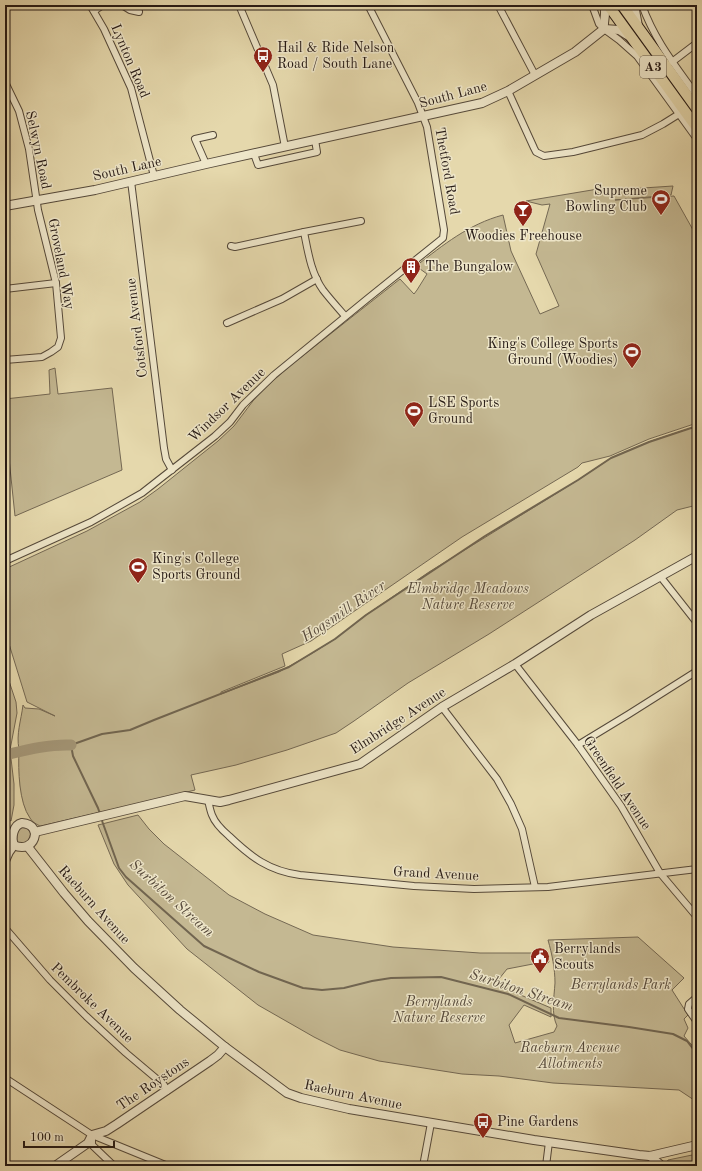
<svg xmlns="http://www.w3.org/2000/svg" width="702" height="1171" font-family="'Old Standard TT',serif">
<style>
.green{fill:#c4b892;stroke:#746853}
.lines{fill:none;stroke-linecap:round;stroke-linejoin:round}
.stream{stroke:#716550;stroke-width:2}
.river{stroke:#a49778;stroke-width:11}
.minor-casing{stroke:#55493a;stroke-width:8}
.tertiary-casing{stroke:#55493a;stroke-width:10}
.trunk-casing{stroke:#251914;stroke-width:12}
.minor{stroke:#eee6c9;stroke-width:6}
.tertiary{stroke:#eee6c9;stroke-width:8}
.trunk{stroke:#e5d8ac;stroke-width:10}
.labels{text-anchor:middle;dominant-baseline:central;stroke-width:3;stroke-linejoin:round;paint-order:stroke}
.shield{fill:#eee6c9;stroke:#61564a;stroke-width:1}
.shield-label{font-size:13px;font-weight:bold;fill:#251914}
.poi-label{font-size:14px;fill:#251914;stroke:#eee6c9;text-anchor:start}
.street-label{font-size:14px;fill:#251914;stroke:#eee6c9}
.park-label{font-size:14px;font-style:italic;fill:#55493a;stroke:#eee6c9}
.water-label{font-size:15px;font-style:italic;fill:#584b3c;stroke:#eee6c9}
</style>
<rect width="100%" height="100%" fill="#e5d8ac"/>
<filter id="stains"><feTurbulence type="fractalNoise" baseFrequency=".005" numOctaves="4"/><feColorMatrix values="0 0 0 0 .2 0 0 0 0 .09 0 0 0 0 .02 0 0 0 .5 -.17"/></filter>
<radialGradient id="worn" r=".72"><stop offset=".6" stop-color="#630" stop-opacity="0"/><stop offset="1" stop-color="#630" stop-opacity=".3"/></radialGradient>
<g class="green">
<path d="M673,186L671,195L615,200L674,196L697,237V423L649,439L610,456L582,463L578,467L462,537L311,641L282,654L285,666L221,692V694L279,672L311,654L335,639L366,615L429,572L578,480L611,458L651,441L697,426V505L677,510L635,540L489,634L408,683L354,721L336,733L287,750L236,765L191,775L195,790C145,803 95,813 45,825L40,826C36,824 32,822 30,818C19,803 18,770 19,751L43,747L41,745V747L19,749C16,734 21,721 23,705L25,708L39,709L55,716L27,702L5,631V569L87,531L140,502L158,489L218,441L234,426L259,393L291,365L400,279L414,294L417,290L427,274L416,266C443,245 469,224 503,215L511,251L540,314L559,306L536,254L550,204L542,205L526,201L598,189H628Z"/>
<polygon points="55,368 58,394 112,388 122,470 15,516 5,420 5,399 50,394 49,370"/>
<polygon points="5,669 16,702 17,713 10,750 14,784 14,805 11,821 5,818"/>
<path d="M138,815L149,829L164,844L229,895L265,914L313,935L393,947L480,953H546L549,962L548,963H538L507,969L495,984L551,1008V1017L524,1005L509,1025L515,1043L554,1032L557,1026C551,1013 554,998 555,983C555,969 552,954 548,940L638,937L684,978L672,990L688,1015L684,1019L688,1028L684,1036L697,1051V1102L679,1090L553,1083L499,1076L462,1074L379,1061L340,1050L314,1037L258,1005L187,949L128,885L114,864L98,825Z"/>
<path d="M25,825L31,833L29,840L23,845L17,842C16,833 18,828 25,825Z"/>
<polygon points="697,1154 696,1166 671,1166 667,1162 668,1160"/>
</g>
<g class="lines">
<g class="stream">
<polyline points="100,814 98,808 73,756 71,745 102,734 130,730 154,720 289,667 335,639 366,615 485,536 578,480 611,458 649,442 697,426"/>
<polyline points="101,818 119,868 126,877 204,946 259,972 303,988 322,990 344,988 372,981 391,978 441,977 508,994 559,1018 629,1027 673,1034 687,1041 697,1054"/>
</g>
<path class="river" d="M5,755C26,750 49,744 71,745"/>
<defs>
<g id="minor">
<polyline points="90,5 104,29 131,88 154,176"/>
<polyline points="122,5 130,10 139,12"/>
<polyline points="239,5 273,85 285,147"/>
<polyline points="498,5 535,75"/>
<polyline points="592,5 599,24 604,29 619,40 637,56 697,139"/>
<path d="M642,5C655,41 675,65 697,96"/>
<polyline points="94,11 103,5"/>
<polyline points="672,62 697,43"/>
<polyline points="5,82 19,111 29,149 38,210 56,283 61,338 58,347 51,352 42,357 5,360"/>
<polyline points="508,91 534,148 536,152 544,156 573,152 642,135 663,124 679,114"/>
<polyline points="254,154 258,165 317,152 315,140"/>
<polyline points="206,164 195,139 213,135"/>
<polyline points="131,181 164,448 166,459 172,470"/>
<path d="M304,232C308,252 311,273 323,290C330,299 338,308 345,316"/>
<polyline points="231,246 235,247 304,232 361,221"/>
<polyline points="5,289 56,283"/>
<polyline points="227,323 282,299 317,279"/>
<polyline points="5,561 91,522 142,493 215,436 230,422 243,405 274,375 367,299 443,238 444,230 427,127 418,103 368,5"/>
<polyline points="660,576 697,623"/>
<polyline points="515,664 578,745 621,806 660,873 697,917"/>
<polyline points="442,707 497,779 511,804 522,829 535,887"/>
<polyline points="578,745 629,714 697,671"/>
<path d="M208,800C209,804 210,810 212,815C215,823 222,830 229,836C251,857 269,871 300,875L414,886L474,889L548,887L697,869"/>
<polyline points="5,928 50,980 86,1016 126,1053 164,1085 167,1091"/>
<polyline points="697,997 689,1004 688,1009 697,1022"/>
<polyline points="5,1078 92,1135 168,1166"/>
<polyline points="92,1137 92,1145 114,1166"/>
<polyline points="423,1166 431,1123"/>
<polyline points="546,1166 549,1142"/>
</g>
<g id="tertiary">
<polyline points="634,5 638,26"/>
<polyline points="604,29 619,30 630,37"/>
<path d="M604,29C603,20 607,14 604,5"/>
<polyline points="5,206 95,190 206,164 482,103 508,91 575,52 604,29"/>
<path d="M22,823C45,825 34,855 14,845C11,838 13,825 22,823Z"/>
<polyline points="35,832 185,796 220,802 229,800 360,764 442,707 515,664 591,615 697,556"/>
<polyline points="28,847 64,893 88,921 134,968 180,1010 225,1047 287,1093 301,1098 349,1109 534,1140 639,1155 650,1156 697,1145"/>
<polyline points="5,861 9,852 14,845"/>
<polyline points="650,1156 662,1166"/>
<polyline points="55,1166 88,1143 92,1135 106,1131 117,1124 210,1061 218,1055 225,1047"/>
</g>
<g id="trunk">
<polyline points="608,5 697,128"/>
<polyline points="622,5 697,109"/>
</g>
</defs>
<use href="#minor" class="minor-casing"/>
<use href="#tertiary" class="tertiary-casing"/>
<use href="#trunk" class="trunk-casing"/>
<use href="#minor" class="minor"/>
<use href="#tertiary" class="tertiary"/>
<use href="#trunk" class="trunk"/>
</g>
<defs>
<symbol id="bus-pin" viewBox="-11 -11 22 30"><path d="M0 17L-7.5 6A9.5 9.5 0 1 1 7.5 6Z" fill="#8f2418" stroke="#eee6c9"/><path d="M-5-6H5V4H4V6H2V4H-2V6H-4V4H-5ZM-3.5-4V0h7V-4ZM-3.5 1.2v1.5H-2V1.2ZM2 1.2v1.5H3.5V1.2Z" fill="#fff"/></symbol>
<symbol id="stadium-pin" viewBox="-11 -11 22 30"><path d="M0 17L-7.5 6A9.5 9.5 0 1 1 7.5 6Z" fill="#8f2418" stroke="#eee6c9"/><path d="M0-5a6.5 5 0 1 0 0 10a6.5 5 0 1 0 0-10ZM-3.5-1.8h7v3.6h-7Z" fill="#fff"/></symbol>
<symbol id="bar-pin" viewBox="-11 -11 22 30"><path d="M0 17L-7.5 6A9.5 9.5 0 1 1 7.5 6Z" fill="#8f2418" stroke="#eee6c9"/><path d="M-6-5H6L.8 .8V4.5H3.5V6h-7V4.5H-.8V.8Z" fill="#fff"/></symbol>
<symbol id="building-pin" viewBox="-11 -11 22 30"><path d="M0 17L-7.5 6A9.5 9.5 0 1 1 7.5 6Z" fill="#8f2418" stroke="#eee6c9"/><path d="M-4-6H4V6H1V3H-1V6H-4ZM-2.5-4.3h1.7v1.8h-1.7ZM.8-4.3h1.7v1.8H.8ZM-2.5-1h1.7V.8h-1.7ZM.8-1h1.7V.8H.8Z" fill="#fff"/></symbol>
<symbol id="civic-pin" viewBox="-11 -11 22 30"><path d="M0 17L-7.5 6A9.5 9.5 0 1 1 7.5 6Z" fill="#8f2418" stroke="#eee6c9"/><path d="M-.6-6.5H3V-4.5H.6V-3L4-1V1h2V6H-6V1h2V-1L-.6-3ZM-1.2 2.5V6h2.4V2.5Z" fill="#fff"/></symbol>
</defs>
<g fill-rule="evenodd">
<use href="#bus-pin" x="252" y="45" width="22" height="30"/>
<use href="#stadium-pin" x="650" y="188" width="22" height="30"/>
<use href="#bar-pin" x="512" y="199" width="22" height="30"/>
<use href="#building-pin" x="400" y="256" width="22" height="30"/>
<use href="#stadium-pin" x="621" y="341" width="22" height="30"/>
<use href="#stadium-pin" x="403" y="400" width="22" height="30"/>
<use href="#stadium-pin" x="127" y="556" width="22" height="30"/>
<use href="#civic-pin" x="529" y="946" width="22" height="30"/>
<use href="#bus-pin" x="472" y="1111" width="22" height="30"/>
</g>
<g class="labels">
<rect class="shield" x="640" y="56" width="26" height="22" rx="3"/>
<g class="shield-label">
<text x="653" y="67">A3</text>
</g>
<g class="poi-label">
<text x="277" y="48">Hail &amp; Ride Nelson<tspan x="277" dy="16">Road / South Lane</tspan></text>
<text x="647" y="191" text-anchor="end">Supreme<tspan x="647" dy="16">Bowling Club</tspan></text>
<text x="523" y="236" text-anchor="middle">Woodies Freehouse</text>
<text x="425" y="267">The Bungalow</text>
<text x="618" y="344" text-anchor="end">King's College Sports<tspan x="618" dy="16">Ground (Woodies)</tspan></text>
<text x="428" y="403">LSE Sports<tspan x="428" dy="16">Ground</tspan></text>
<text x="152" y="559">King's College<tspan x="152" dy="16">Sports Ground</tspan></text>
<text x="554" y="949">Berrylands<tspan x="554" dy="16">Scouts</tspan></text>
<text x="497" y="1122">Pine Gardens</text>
</g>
<g class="street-label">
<text transform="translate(130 61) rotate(67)">Lynton Road</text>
<text transform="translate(453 95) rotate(-15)">South Lane</text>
<text transform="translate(38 150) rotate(78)">Selwyn Road</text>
<text transform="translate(127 169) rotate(-13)">South Lane</text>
<text transform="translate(447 171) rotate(80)">Thetford Road</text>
<text transform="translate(61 264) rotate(79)">Groveland Way</text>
<text transform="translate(137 328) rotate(-97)">Cotsford Avenue</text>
<text transform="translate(227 405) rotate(-44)">Windsor Avenue</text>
<text transform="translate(398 721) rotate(-33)">Elmbridge Avenue</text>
<text transform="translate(617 783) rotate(56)">Greenfield Avenue</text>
<text transform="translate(436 874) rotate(3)">Grand Avenue</text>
<text transform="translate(94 905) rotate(48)">Raeburn Avenue</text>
<text transform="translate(92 1003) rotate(44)">Pembroke Avenue</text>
<text transform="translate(153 1084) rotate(-34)">The Roystons</text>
<text transform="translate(353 1095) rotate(12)">Raeburn Avenue</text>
</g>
<g class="park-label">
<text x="468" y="589">Elmbridge Meadows<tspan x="468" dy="16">Nature Reserve</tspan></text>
<text x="621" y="985">Berrylands Park</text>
<text x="439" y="1002">Berrylands<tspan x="439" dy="16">Nature Reserve</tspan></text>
<text x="570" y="1048">Raeburn Avenue<tspan x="570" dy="16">Allotments</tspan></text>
</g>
<g class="water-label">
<text transform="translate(344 612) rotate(-34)">Hogsmill River</text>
<text transform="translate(171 899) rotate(42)">Surbiton Stream</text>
<text transform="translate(521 991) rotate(18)">Surbiton Stream</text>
</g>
</g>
<rect width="702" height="1171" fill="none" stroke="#e5d8ac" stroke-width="20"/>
<rect x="6" y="6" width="690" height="1159" fill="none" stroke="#251914" stroke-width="2"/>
<rect x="10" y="10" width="682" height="1151" fill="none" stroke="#251914"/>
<path d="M24 1141v6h90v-6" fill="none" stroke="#251914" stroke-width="2"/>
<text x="30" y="1141" font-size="12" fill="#251914" stroke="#eee6c9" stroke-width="3" paint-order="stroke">100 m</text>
<rect width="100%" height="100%" filter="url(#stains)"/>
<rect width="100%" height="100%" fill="url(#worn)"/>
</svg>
